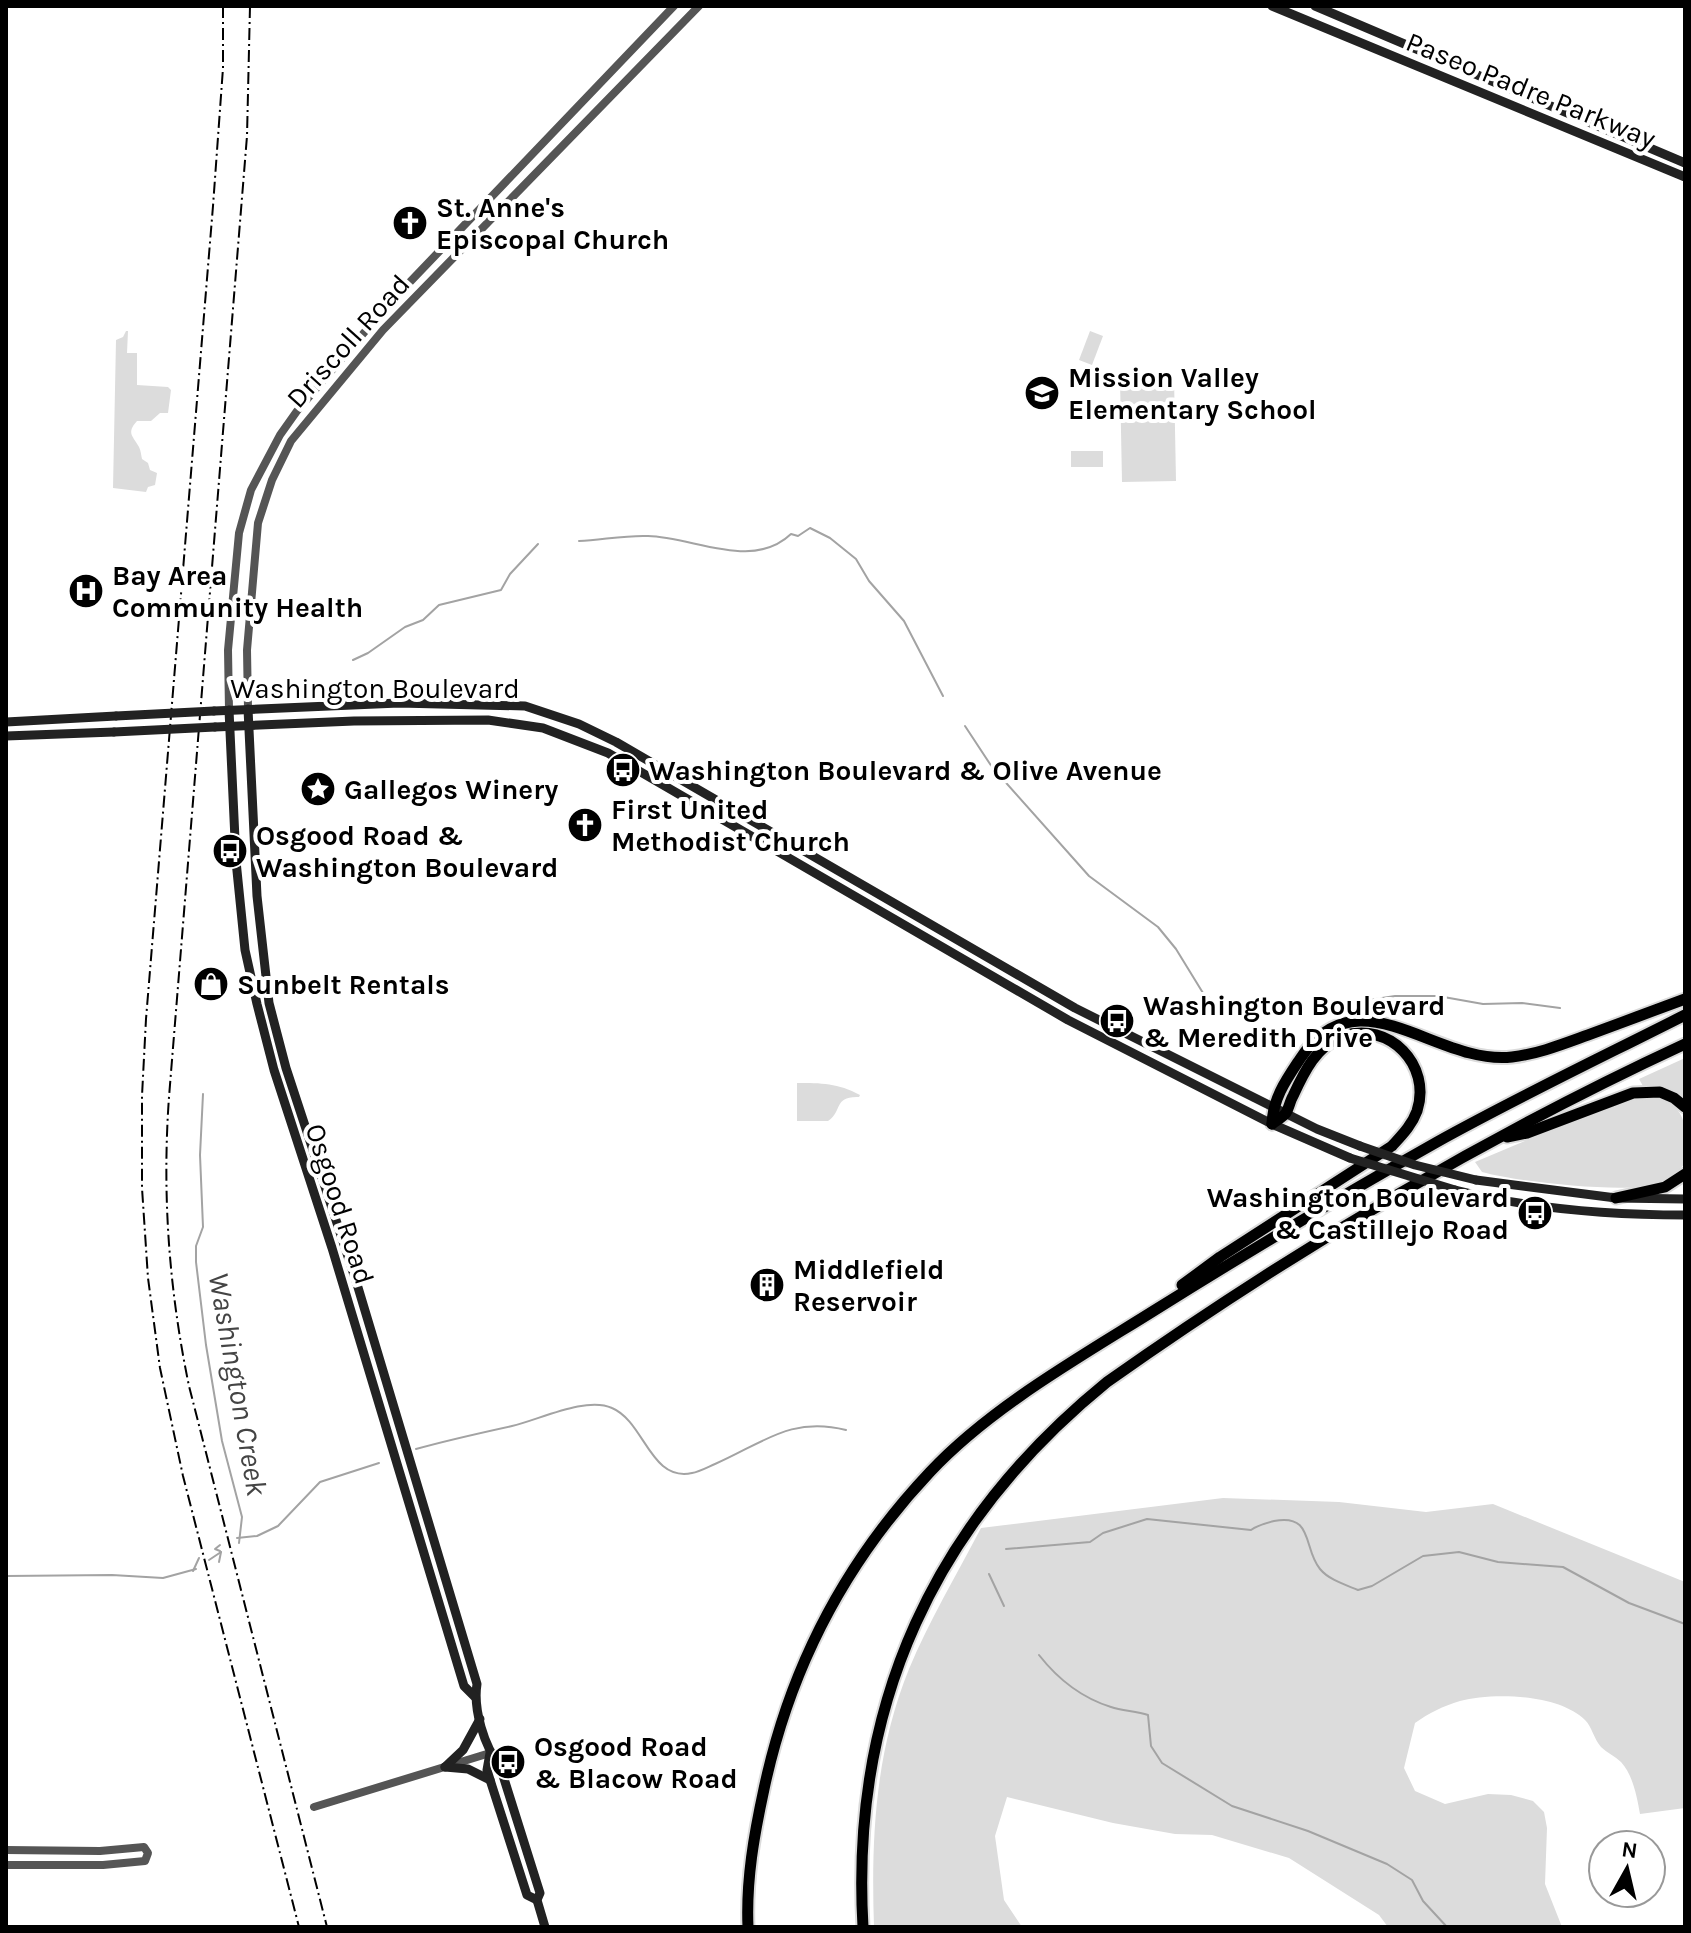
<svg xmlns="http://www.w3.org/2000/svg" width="1691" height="1933" font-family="Karla,sans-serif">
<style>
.green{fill:#dcdcdc}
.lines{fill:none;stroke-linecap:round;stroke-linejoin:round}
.stream{stroke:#a3a3a3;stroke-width:2}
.motorway-casing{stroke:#dbdbdb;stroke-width:15}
.tertiary{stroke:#555;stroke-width:8}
.secondary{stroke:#222;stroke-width:9}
.motorway{stroke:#000;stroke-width:11}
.rail{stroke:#000;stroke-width:2;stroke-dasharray:12 4 2 4;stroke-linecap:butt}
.secondary-bridge{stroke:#222;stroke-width:9}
.labels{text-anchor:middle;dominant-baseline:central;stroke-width:8;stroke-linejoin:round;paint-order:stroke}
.street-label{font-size:28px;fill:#000;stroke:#fff}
.poi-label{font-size:28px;font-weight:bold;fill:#000;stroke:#fff;text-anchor:start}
.water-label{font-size:30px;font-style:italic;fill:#444;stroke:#fff}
</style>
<rect width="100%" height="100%" fill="#fff"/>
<g class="green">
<path d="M126,331H128L127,353H137V385L168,387L171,390L168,413H160L151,421H137C126,433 133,436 139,447C141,451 141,455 142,459L148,463L150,470L157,473L155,485L148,487L146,492L113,488L116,340L123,337Z"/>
<polygon points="1090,331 1103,336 1092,365 1079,360"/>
<polygon points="1174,378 1176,481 1122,482 1120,379"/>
<rect x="1071" y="451" width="32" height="16"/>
<polygon points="1685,1058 1685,1100 1666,1089 1643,1086 1639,1079"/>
<path d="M797,1083C821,1083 838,1083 860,1095L859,1097C833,1096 843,1111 828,1121H797Z"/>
<path d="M1661,1097C1691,1113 1685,1133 1685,1163C1677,1173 1668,1182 1655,1185C1620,1193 1518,1182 1482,1172L1475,1162L1626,1098Z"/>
<path d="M1223,1498L1339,1502L1426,1512L1493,1504L1685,1582V1808L1640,1814C1637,1797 1633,1775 1621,1762C1615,1756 1607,1753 1601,1747C1594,1739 1592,1727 1585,1720C1559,1694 1493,1692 1460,1701C1443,1706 1429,1713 1415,1723L1404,1768L1415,1791L1445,1804L1488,1794L1511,1795L1533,1801L1544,1812L1547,1828L1545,1884L1562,1927H1388L1379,1915L1289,1858L1212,1835L1175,1834L1113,1823L1007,1797L995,1836L1004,1900L1022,1927H874C871,1838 875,1753 909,1669C929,1621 957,1574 981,1528Z"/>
</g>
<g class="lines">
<g class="stream">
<path d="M579,541C602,540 625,535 648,536C694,537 752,571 791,534L798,536L810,528L830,538L856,559L869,581L904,621L943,696"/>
<polyline points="353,660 368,653 405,627 423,620 439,605 501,590 510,574 538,544"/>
<polyline points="965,726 992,767 1089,876 1158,927 1176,949 1203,993 1225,1010 1263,1029"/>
<polyline points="1316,1015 1343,1004 1395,996 1438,996 1483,1004 1522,1003 1560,1008"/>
<polyline points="203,1094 200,1155 203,1227 196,1246 196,1262 206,1345 222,1441 242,1517 239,1543"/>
<path d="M416,1449C448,1440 480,1433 512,1426C539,1420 586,1396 612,1408C645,1422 650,1482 692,1473C699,1472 708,1467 715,1464C763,1443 791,1416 846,1430"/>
<polyline points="237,1538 257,1536 278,1526 320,1482 379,1463"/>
<polyline points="220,1545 215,1549 220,1551"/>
<path d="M1006,1549L1090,1542L1103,1533L1147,1519L1251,1530C1258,1525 1266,1523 1274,1521C1314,1513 1303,1549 1320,1569C1329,1580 1346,1585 1358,1590L1372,1586L1423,1556L1459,1552L1498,1562L1563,1567L1629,1603L1685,1624"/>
<polyline points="209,1560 221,1552"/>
<polyline points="219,1562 221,1552"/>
<polyline points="193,1571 199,1558"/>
<polyline points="989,1574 1004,1606"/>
<polyline points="6,1576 112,1575 163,1578 196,1569"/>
<path d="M1039,1655C1057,1678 1082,1698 1111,1707C1122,1711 1136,1711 1148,1715L1151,1746L1162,1763L1232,1806L1308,1831L1387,1864L1412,1880L1423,1901L1447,1927"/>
</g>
<defs>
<g id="motorway">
<path d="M1272,1124C1273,1098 1286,1080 1300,1059C1358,970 1436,1066 1512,1057C1538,1054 1563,1044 1588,1035C1620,1023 1653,1011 1685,999"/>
<polyline points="1507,1137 1527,1133 1633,1093 1660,1092 1674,1098 1685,1107"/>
<polyline points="1616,1198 1665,1187 1685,1174"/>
<path d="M1182,1285L1220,1257L1392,1146C1402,1135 1412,1125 1417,1111C1432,1065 1389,1021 1343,1036C1317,1045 1304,1072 1293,1096C1290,1101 1289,1108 1286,1113C1283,1117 1276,1121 1272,1124"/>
<path d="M748,1927C746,1880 754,1835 764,1789C790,1667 844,1563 930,1472C991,1407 1080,1357 1155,1310C1248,1252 1341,1196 1437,1142C1518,1097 1602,1057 1685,1015"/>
<path d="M863,1927C850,1704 935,1522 1107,1382C1290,1253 1482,1138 1685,1044"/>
</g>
</defs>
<use href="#motorway" class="motorway-casing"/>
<g class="tertiary">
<polyline points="248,709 247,650 258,523 272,480 291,441 383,330 699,6"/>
<polyline points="229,710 228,650 239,533 251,490 280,435 297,411 386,307 674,6"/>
<polyline points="314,1807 490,1753"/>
<polyline points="6,1850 100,1851 144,1847 148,1853 145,1861 103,1865 6,1865"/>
</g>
<g class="secondary">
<polyline points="1272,6 1685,177"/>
<polyline points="1315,6 1685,163"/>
<path d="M248,709L257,896L269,1003L286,1068L357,1284L477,1684C473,1709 484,1746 500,1766L540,1893L537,1900L545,1927"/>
<polyline points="229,710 236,861 245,950 257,1004 274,1070 332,1248 464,1686 475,1697"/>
<polyline points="214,711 399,703 525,706 579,724 616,742 1075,1008 1317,1129 1360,1146"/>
<polyline points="6,722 116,716"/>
<polyline points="215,727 354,721 488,720 543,728 608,753 1068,1020 1272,1124 1350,1158"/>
<polyline points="6,736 114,732"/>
<polyline points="1476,1180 1616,1198 1685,1199"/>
<path d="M1455,1190C1531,1209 1607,1215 1685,1215"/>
<polyline points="490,1753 487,1770 492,1786 527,1895 537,1900"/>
<polyline points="445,1767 463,1750 480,1719"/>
<polyline points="445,1767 468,1769 490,1780"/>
</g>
<use href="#motorway" class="motorway"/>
<g class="rail">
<polyline points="223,6 223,68 213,206 146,1019 142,1096 142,1188 148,1278 160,1368 183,1476 299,1927"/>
<path d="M250,6L247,136L169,1097C162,1195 169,1290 189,1386L327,1927"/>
</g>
<g class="secondary-bridge">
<polyline points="116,716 214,711"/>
<polyline points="114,732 215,727"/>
<polyline points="1360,1146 1415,1165 1476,1180"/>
<polyline points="1350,1158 1455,1190"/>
</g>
</g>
<defs>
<symbol id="church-disc" viewBox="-11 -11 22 22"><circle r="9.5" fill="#000" stroke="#fff"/><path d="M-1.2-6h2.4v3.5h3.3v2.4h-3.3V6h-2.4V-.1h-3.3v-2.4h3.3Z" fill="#fff"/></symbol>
<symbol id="school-disc" viewBox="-11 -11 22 22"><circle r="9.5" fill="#000" stroke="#fff"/><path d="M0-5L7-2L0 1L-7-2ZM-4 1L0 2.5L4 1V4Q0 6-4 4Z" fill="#fff"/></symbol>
<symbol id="hospital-disc" viewBox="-11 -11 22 22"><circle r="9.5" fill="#000" stroke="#fff"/><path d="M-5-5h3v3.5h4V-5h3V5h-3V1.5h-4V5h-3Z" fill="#fff"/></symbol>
<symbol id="bus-disc" viewBox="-11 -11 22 22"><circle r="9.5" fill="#000" stroke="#fff"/><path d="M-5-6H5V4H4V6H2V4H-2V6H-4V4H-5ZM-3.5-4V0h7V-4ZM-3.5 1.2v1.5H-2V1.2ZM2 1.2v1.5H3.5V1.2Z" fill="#fff"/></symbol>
<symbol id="sight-disc" viewBox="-11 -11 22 22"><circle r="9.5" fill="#000" stroke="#fff"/><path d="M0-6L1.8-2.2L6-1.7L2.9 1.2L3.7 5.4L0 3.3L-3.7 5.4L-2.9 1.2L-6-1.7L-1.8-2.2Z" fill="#fff"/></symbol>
<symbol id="shop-disc" viewBox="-11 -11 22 22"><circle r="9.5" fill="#000" stroke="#fff"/><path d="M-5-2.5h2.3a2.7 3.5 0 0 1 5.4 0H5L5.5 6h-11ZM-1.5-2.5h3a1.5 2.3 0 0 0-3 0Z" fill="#fff"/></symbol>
<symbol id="building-disc" viewBox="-11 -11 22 22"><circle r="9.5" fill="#000" stroke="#fff"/><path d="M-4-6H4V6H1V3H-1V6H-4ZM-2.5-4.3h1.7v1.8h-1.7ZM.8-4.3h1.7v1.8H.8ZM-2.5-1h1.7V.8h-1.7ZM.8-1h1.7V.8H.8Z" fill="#fff"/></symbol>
</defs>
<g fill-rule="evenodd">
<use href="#church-disc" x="390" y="203" width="40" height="40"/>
<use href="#school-disc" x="1022" y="373" width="40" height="40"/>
<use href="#hospital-disc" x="66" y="571" width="40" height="40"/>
<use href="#bus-disc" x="603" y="750" width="40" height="40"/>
<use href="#sight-disc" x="298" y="769" width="40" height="40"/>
<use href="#church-disc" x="565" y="805" width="40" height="40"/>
<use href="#bus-disc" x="210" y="831" width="40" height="40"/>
<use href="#shop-disc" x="191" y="964" width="40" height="40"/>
<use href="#bus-disc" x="1097" y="1001" width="40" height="40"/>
<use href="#bus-disc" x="1515" y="1193" width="40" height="40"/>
<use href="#building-disc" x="747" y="1265" width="40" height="40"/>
<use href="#bus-disc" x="488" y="1742" width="40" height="40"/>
</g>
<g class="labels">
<g class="street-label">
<text transform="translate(1531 90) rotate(22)">Paseo Padre Parkway</text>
<text transform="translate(348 341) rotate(-48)">Driscoll Road</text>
<text x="375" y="688">Washington Boulevard</text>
<text transform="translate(340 1204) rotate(72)">Osgood Road</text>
</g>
<g class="poi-label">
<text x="436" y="207">St. Anne's<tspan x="436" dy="32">Episcopal Church</tspan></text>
<text x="1068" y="377">Mission Valley<tspan x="1068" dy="32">Elementary School</tspan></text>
<text x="112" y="575">Bay Area<tspan x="112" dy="32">Community Health</tspan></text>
<text x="649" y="770">Washington Boulevard &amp; Olive Avenue</text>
<text x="344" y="789">Gallegos Winery</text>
<text x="611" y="809">First United<tspan x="611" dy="32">Methodist Church</tspan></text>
<text x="256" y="835">Osgood Road &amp;<tspan x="256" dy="32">Washington Boulevard</tspan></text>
<text x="237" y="984">Sunbelt Rentals</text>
<text x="1143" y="1005">Washington Boulevard<tspan x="1143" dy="32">&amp; Meredith Drive</tspan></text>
<text x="1509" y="1197" text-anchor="end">Washington Boulevard<tspan x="1509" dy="32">&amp; Castillejo Road</tspan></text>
<text x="793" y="1269">Middlefield<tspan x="793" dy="32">Reservoir</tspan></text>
<text x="534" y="1746">Osgood Road<tspan x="534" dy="32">&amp; Blacow Road</tspan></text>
</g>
<g class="water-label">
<text transform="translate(238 1384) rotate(80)">Washington Creek</text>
</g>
</g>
<rect width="1691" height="1933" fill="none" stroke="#000000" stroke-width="16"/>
<g transform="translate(1627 1869) rotate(8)"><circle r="38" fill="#ffffff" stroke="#999999" stroke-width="2"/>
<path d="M0-6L14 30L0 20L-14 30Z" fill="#000000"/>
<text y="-12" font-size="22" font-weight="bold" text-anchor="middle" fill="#000000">N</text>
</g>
</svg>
